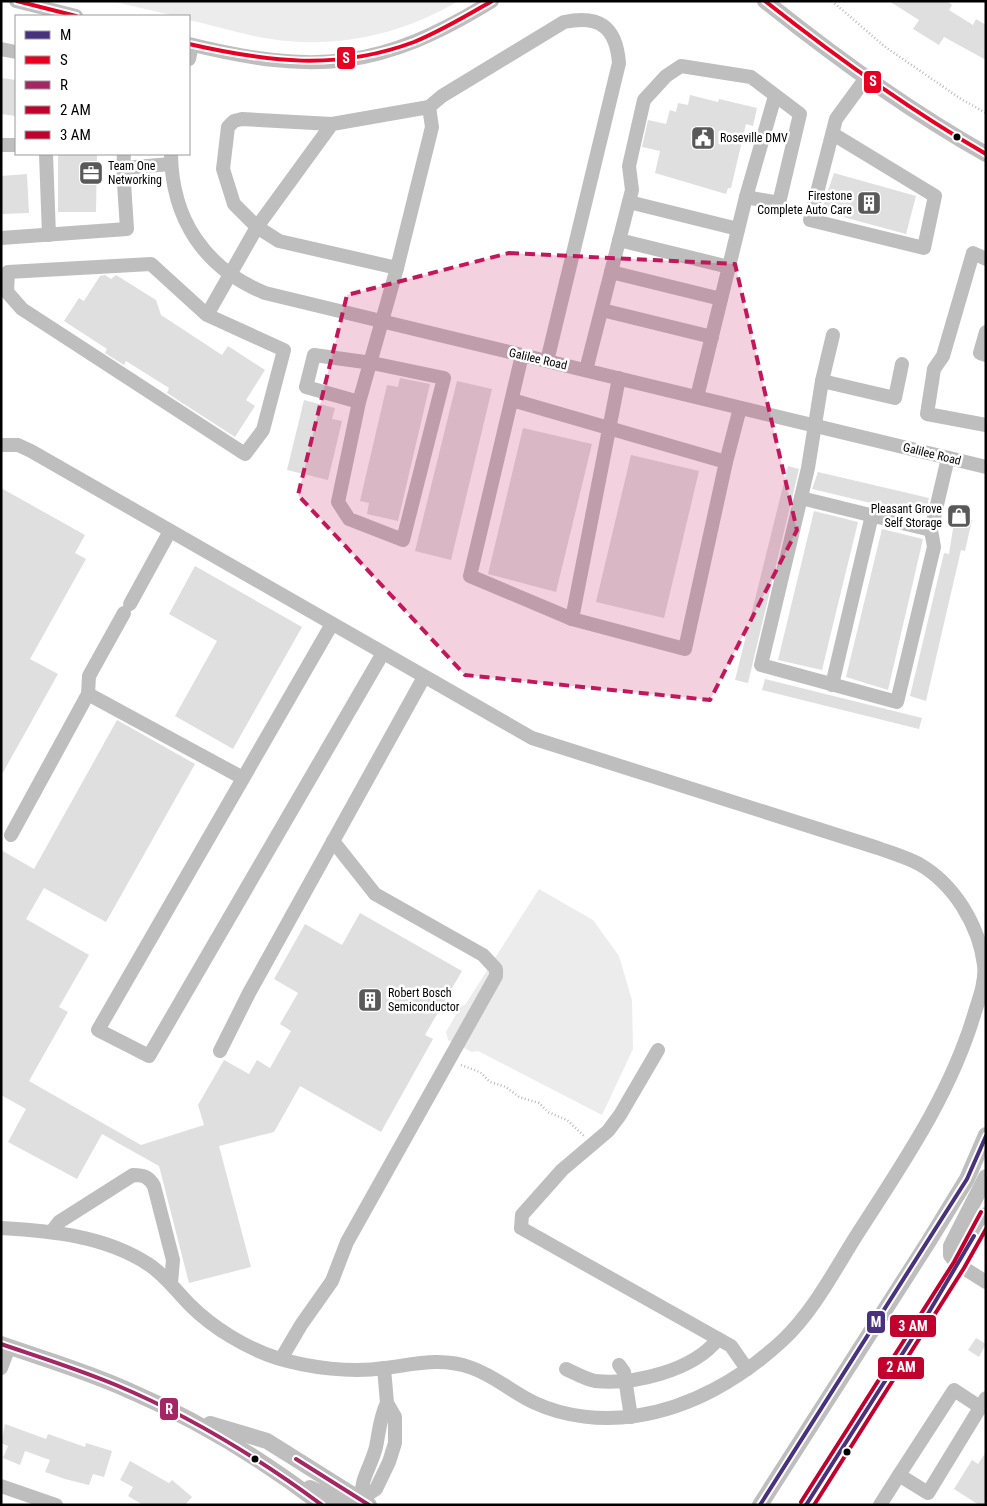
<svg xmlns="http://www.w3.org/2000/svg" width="987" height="1506" font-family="'Roboto Condensed',sans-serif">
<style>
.green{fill:#ececec}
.building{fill:#dfdfdf}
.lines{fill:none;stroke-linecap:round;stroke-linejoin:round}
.path{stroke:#b9b9b9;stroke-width:2.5;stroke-dasharray:1 2.5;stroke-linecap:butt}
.minor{stroke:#bebebe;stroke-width:14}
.major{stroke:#bebebe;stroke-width:16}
.bus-1-casing{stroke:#fff;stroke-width:8}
.bus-2-casing{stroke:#fff;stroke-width:8}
.bus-3-casing{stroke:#fff;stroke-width:8}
.bus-4-casing{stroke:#fff;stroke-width:8}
.bus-5-casing{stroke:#fff;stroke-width:8}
.bus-1{stroke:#48327e;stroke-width:4}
.bus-2{stroke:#e80022;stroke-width:4}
.bus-3{stroke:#a42764;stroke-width:4}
.bus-4{stroke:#c2002e;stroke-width:4}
.bus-5{stroke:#c2002e;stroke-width:4}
.marked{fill:#c2185b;fill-opacity:0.2;stroke:#c2185b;stroke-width:4;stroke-dasharray:10 6;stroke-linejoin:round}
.bus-dot{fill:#000;stroke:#fff;stroke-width:2}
.labels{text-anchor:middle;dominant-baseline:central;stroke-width:5;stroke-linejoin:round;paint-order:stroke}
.poi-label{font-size:12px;fill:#000;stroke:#fff;text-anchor:start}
.street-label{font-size:12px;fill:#000;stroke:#fff}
.line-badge{stroke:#fff;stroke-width:2}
.badge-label{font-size:14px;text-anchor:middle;font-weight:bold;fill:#fff}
</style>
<rect width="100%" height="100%" fill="#fff"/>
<g class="green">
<path d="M111,1H458C402,35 335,49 271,39C243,35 216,26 189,20V16H175Z"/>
<polygon points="539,889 593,920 619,956 632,1000 633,1049 602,1115 478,1051 472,1052 448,1040 446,1032 461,1006 465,1005"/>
</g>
<g class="building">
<polygon points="889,1 947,1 952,5 949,10 973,25 976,19 986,25 986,60 944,37 939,45 913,29 919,20"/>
<polygon points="1,78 16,80 16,116 1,114"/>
<polygon points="690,95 718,102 719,99 757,108 753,126 746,124 731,188 728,188 726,194 655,173 660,151 642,147 648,120 666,124 670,110 676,112 678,103 688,105"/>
<polygon points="58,154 97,154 96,212 58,212"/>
<polygon points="834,173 916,196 906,234 821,211"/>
<polygon points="27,174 29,213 1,214 1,176"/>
<polygon points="105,275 111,279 116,275 156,300 161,315 222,355 228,346 265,370 246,400 255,406 235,437 167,393 169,388 126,361 124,365 105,353 107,349 64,321 79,298 84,301 100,276"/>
<polygon points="400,378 430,384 398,521 367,514 369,503 360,501 387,385 398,387"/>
<polygon points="457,381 492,389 451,560 415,551"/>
<polygon points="304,400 335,408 332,419 342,421 328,480 287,470"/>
<polygon points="523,428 592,444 556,592 488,574"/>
<polygon points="631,455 699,471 664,618 596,602"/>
<polygon points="788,466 799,469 748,683 735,680"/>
<polygon points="818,472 929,498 925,516 812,489"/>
<polygon points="1,488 85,535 75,553 86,559 30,659 58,674 1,776"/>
<polygon points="814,511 858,522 822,670 778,660"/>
<polygon points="955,516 972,520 965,551 961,550 926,701 910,696 944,553 949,554"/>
<polygon points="882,529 923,539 888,690 846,677"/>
<polygon points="195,566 302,627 233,749 175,716 217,641 169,614"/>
<polygon points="765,679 922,718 919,729 762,690"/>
<polygon points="117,720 195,764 106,922 44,888 26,919 89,955 59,1007 68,1012 29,1081 141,1145 204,1125 198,1105 224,1060 249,1074 257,1060 270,1068 291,1031 280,1024 298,993 274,979 305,924 342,945 360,913 462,971 425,1035 433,1039 381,1132 300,1086 274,1132 219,1146 251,1267 189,1283 159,1166 102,1134 77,1179 8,1142 26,1109 1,1095 1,850 34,869"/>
<polygon points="976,1338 986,1344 979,1357 968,1350"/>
<polygon points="5,1424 46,1439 48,1434 85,1447 86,1443 112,1451 104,1477 93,1474 89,1485 65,1479 45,1472 50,1460 25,1451 20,1465 3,1458 8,1446 1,1443"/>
<polygon points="986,1452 986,1505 979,1505 954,1489 972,1460 978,1464"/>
<polygon points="130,1461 169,1483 172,1480 192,1497 185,1505 143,1505 128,1496 133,1487 120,1480"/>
</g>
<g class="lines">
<g class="path">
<polyline points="832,1 884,46 961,99 986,113"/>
<polyline points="461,1065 480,1072 490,1082 506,1087 519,1097 539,1103 548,1112 567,1120 584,1136"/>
</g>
<g class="minor">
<polyline points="16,1 76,16"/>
<path d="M189,44C315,75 380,70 492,1"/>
<polyline points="1,49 16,52"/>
<polyline points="189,59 192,45"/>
<path d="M429,107L442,96L564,22C599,15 616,26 619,63L547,361"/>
<polyline points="332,124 242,119 234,121 228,127 223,169 234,204 257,227 279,241 397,268"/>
<polyline points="833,134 935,196 924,248 810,220 836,119 866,78"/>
<polyline points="1,145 16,145"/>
<polyline points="46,154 49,235"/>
<path d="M171,154C172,219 204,268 265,293L986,467"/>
<polyline points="123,168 171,164"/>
<polyline points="746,197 775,96"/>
<polyline points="629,202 738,229"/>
<polyline points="1,238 127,229 123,168 124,154"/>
<polyline points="619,240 729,267"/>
<polyline points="986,259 973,253 943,356 934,369 927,414 986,425"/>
<polyline points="611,272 721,299"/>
<polyline points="602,310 712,337"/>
<polyline points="207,315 284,350 263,430 245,454 22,309 7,292 8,272 151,264 207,315 257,227 332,124 429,107 432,127 397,268 359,402 338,502 349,519 403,540 444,378 372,363 314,355 306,387 359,402"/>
<polyline points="986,332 980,353 986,355"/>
<polyline points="522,355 470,576 572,619 619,378"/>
<polyline points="902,364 895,398 822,381 808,468 761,665 897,702 934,547 931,530 948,458"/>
<polyline points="586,370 632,190 629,166 644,100 666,76 681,66 751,77 800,114 779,203 746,197 697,397"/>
<polyline points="822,381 833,335"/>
<polyline points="512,400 726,462 740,408"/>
<path d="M1,445H18L31,451L532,738L878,848C892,853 906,857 919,864C954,884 979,925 984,965C986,981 979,999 974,1015C950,1095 903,1163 858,1233C835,1269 814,1311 783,1340C742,1378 691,1408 635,1416C603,1421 565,1417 535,1403C513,1393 495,1376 472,1368C442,1357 416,1364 385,1368C351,1373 310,1368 277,1358C246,1348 213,1328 190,1305C176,1291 165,1275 148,1264C105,1236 52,1231 1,1228"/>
<polyline points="801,498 931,530"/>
<polyline points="130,604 170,531"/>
<polyline points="572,619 685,649 726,462"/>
<polyline points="332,624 98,1030 149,1056 383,653"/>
<polyline points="832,685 872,515"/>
<polyline points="88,694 89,676 124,613"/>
<polyline points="11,835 88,694 243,778"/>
<polyline points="658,1050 620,1115 608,1131 562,1170 522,1215 521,1228 731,1346 747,1369"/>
<polyline points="220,1051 249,993 424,677"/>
<path d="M52,1231L59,1222L133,1175C144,1175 149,1177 154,1186L173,1260L171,1283"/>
<polyline points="959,1265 986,1282"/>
<polyline points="281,1359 301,1325 332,1281 347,1242 496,976 496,969 483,955 375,894 333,841"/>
<polyline points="619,1365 624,1372 631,1417"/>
<polyline points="1,1368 9,1347"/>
<path d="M566,1369C575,1373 585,1379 595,1381C633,1385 693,1371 718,1339"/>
<polyline points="899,1475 954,1390 980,1407"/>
<polyline points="1,1486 56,1505"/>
<polyline points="361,1499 376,1489 389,1462 395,1443 395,1417 387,1403 384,1368"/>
<path d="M361,1499C361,1477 371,1467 376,1447C379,1432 380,1417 387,1403"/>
<polyline points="880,1505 899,1475 928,1493 986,1398"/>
</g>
<g class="major">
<path d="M765,1C835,57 907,110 986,154"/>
<polyline points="959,1265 951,1255 951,1246 986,1177"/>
<path d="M1,1344C44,1359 89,1372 130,1391C198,1420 263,1460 322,1505"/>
<polyline points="210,1424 267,1441 369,1505"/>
<polyline points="310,1488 347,1504 361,1499"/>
<polyline points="760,1505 929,1241 967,1179 986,1135"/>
<polyline points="806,1505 959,1265 986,1215"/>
</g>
<defs>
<g id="bus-1">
<polyline points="760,1505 967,1179 986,1136"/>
<polyline points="806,1505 929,1312 974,1236"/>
</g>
<g id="bus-2">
<polyline points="17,1 76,16"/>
<path d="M765,1C836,57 908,109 986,154"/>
<path d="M189,44C268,62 336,71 414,42C441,31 466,16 492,1"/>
</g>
<g id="bus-3">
<path d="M1,1344C39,1357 78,1369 116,1385C190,1416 257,1457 322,1505"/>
<polyline points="296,1459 369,1505"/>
</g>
<polyline id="bus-4" points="814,1505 964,1268 986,1229"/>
<polyline id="bus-5" points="801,1502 954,1262 981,1212"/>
</defs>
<use href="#bus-1" class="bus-1-casing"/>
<use href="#bus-2" class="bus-2-casing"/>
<use href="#bus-3" class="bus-3-casing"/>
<use href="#bus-4" class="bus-4-casing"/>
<use href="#bus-5" class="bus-5-casing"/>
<use href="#bus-1" class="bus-1"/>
<use href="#bus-2" class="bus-2"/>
<use href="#bus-3" class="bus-3"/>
<use href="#bus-4" class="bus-4"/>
<use href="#bus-5" class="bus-5"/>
</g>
<path class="marked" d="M509,253L735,264L797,530L710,700L465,675L298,495L347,295Z"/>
<defs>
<symbol id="civic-square" viewBox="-11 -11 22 22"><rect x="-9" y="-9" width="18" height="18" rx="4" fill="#595959" stroke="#fff"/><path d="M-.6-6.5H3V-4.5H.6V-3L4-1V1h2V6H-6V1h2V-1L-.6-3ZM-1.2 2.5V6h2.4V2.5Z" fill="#fff"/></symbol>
<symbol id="office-square" viewBox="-11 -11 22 22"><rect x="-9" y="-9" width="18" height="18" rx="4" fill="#595959" stroke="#fff"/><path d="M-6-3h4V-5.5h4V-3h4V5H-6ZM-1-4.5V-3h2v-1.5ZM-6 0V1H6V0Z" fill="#fff"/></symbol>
<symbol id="building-square" viewBox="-11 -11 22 22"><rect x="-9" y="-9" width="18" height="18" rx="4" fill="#595959" stroke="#fff"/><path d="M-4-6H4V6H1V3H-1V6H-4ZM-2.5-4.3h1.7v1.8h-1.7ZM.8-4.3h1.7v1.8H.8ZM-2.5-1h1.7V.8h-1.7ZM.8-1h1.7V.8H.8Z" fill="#fff"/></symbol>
<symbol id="shop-square" viewBox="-11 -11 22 22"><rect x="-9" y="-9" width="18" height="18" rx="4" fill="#595959" stroke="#fff"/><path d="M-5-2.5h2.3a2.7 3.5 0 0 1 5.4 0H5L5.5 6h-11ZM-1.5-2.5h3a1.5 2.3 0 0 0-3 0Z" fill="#fff"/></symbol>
</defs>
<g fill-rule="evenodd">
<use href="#civic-square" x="689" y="124" width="28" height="28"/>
<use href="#office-square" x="77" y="159" width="28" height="28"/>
<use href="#building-square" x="855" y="189" width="28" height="28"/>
<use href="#shop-square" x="945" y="502" width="28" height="28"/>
<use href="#building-square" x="356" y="986" width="28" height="28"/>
</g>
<g class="bus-dot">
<circle cx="957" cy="137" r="4.5"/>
<circle cx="847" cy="1452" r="4.5"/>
<circle cx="255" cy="1459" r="4.5"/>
</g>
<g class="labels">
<g class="poi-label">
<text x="720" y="138">Roseville DMV</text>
<text x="108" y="166">Team One<tspan x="108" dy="14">Networking</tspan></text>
<text x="852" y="196" text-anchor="end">Firestone<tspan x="852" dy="14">Complete Auto Care</tspan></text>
<text x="942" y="509" text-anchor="end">Pleasant Grove<tspan x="942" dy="14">Self Storage</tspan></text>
<text x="388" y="993">Robert Bosch<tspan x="388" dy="14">Semiconductor</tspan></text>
</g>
<g class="street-label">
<text transform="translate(538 359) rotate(13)">Galilee Road</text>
<text transform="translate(932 454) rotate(14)">Galilee Road</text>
</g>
</g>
<g class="line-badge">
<rect x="336" y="46" width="20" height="24" rx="5" fill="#e80022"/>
<rect x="863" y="70" width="19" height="24" rx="5" fill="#e80022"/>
<rect x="866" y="1310" width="20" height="24" rx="5" fill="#48327e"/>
<rect x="889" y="1314" width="48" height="24" rx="5" fill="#c2002e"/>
<rect x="877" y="1356" width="48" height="24" rx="5" fill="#c2002e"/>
<rect x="159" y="1397" width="20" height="24" rx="5" fill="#a42764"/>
</g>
<g class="badge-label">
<text x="346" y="63">S</text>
<text x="873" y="86">S</text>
<text x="876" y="1327">M</text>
<text x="913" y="1331">3 AM</text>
<text x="901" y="1372">2 AM</text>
<text x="169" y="1414">R</text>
</g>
<rect width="987" height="1506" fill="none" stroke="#000000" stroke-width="5"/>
<rect x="15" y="15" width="175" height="140" fill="#ffffff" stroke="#999999"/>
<rect x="25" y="31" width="25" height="8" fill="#48327e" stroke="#999999"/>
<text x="60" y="40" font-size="15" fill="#000000">M</text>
<rect x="25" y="56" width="25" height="8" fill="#e80022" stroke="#999999"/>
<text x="60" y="65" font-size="15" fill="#000000">S</text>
<rect x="25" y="81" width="25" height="8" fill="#a42764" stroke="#999999"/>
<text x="60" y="90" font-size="15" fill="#000000">R</text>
<rect x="25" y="106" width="25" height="8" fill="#c2002e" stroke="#999999"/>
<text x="60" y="115" font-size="15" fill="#000000">2 AM</text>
<rect x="25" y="131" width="25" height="8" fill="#c2002e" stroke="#999999"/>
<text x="60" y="140" font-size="15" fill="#000000">3 AM</text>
</svg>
